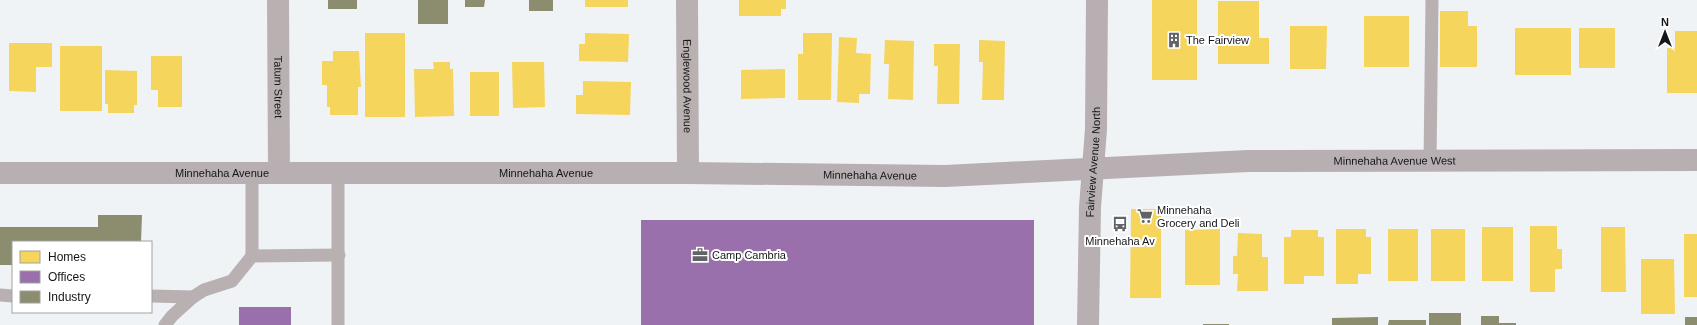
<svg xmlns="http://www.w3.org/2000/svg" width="1697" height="325" font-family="Arial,sans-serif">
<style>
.homes{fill:#f6d55c}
.offices{fill:#9970ab}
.industry{fill:#8c8c6e}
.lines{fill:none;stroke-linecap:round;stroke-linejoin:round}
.lane{stroke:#b9b0b2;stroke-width:13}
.street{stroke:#b9b0b2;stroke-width:22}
.secondary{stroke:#b7afb2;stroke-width:22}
.labels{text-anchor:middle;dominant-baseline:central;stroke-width:4;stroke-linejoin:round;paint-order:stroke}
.poi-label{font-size:11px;fill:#141618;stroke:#fff;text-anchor:start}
.street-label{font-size:11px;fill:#141618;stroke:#fff}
</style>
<rect width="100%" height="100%" fill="#f0f3f6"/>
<g class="homes">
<rect x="585" y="0" width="43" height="7"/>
<polygon points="739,0 786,0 786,9 781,9 781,16 739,16"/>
<rect x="1152" y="0" width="45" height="80"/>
<polygon points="1218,1 1259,1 1259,38 1269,38 1269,64 1218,64"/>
<polygon points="1440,11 1468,11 1468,26 1477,26 1477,67 1440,67"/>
<rect x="1364" y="16" width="45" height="51"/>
<polygon points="1290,26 1327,26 1326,69 1290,69"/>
<rect x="1515" y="28" width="56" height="47"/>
<rect x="1579" y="28" width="36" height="40"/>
<polygon points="1675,31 1697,31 1697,93 1667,93 1667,48 1675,48"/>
<rect x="365" y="33" width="40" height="84"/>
<polygon points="585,33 629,34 628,62 579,61 579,44 585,44"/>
<polygon points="803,33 832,33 831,100 798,100 798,54 803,54"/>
<polygon points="839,37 857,38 856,53 871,54 870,94 859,94 859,103 837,102"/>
<polygon points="885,40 914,41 913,100 888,99 889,64 884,64"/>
<polygon points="979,40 1005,41 1004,100 982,100 983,62 979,62"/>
<polygon points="9,43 52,43 52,67 36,67 36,92 9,91"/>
<polygon points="934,44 960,44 959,104 937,104 938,66 934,66"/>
<rect x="60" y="46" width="42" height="65"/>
<polygon points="333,51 359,51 361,87 358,87 358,115 330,115 330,107 327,107 327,85 322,85 322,61 333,61"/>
<polygon points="151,56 182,56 182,107 158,107 158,90 151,90"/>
<polygon points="433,62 450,62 450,69 453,69 454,116 415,117 414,69 434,69"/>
<polygon points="512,62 544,62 545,107 513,108"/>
<polygon points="785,69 785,98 741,99 741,70"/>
<polygon points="105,70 137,71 137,105 134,105 134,113 108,113 108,104 105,104"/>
<rect x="470" y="72" width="29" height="44"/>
<polygon points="583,81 631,82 630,115 576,114 576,95 583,95"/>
<polygon points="1131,209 1161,209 1161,298 1130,298"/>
<polygon points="1530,226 1557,226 1557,249 1562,249 1562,269 1555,269 1555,292 1530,292"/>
<rect x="1482" y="227" width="31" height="54"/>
<polygon points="1601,227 1625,227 1626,292 1601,292"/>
<polygon points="1220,229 1220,285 1185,285 1185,230"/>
<polygon points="1336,229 1366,229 1366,237 1371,237 1371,274 1358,274 1358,284 1336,284"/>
<rect x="1388" y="229" width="30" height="52"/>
<rect x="1431" y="229" width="34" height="52"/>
<polygon points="1291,230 1318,230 1318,237 1324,237 1324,276 1304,276 1304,284 1284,284 1284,237 1291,237"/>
<polygon points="1238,233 1262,234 1262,257 1268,257 1268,291 1237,291 1238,274 1233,274 1233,256 1237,256"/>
<rect x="1684" y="234" width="13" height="63"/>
<polygon points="1641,259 1674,259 1675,314 1641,314"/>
</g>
<g class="offices">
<rect x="641" y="220" width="393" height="105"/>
<rect x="239" y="307" width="52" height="18"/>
</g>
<g class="industry">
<rect x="328" y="0" width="29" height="9"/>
<rect x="418" y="0" width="30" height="24"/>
<polygon points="465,0 485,0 484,7 465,7"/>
<rect x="529" y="0" width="24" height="11"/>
<polygon points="98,215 142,215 141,242 13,242 13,265 0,265 0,227 98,227"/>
<rect x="1429" y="313" width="32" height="12"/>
<polygon points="1481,316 1499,316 1499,323 1516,323 1516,325 1481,325"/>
<polygon points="1378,317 1378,325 1332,325 1332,318"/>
<rect x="1685" y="317" width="12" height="8"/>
<polygon points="1389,320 1426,320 1426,325 1388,325"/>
<rect x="1203" y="324" width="26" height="1"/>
</g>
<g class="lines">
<g class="lane">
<polyline points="1430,162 1432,0"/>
<polyline points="252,173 252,256 339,255"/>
<polyline points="338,173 338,325"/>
<polyline points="0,295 13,296"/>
<polyline points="151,296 193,297"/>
<polyline points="165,325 172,316 193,297 204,290 232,281 252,256"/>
</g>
<g class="street">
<path id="s1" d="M278,0L279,173"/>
<path id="s2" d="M687,0L688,173"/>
</g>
<g class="secondary">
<path id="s3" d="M0,173H688L945,176L1248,161L1697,160"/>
<path id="s4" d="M1088,325L1090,207L1096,129L1097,0"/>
</g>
</g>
<defs>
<symbol id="building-bare" viewBox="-9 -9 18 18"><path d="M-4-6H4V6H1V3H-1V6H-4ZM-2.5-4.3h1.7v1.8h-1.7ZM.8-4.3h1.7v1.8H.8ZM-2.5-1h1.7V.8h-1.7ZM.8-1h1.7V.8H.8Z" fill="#616366" stroke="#fff" stroke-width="2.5" paint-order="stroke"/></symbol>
<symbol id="supermarket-bare" viewBox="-9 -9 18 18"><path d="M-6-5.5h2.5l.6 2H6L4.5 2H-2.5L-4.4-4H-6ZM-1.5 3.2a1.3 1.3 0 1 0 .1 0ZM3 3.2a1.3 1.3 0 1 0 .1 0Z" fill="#616366" stroke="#fff" stroke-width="2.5" paint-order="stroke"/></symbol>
<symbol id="bus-bare" viewBox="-9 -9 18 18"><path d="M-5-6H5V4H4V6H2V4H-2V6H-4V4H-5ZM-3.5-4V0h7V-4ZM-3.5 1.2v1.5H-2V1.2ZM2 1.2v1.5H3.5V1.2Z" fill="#616366" stroke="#fff" stroke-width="2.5" paint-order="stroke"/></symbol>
<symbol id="office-bare" viewBox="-9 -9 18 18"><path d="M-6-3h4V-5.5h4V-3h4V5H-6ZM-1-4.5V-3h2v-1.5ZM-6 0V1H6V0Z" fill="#616366" stroke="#fff" stroke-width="2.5" paint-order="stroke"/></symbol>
</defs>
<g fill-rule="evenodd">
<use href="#building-bare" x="1163" y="29" width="22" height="22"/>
<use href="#supermarket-bare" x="1134" y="205" width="22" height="22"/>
<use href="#bus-bare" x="1109" y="213" width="22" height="22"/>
<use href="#office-bare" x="689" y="244" width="22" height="22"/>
</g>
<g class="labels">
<g class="poi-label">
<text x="1186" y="40">The Fairview</text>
<text x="1157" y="210">Minnehaha<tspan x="1157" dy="13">Grocery and Deli</tspan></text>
<text x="1120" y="241" text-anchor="middle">Minnehaha Av</text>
<text x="712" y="255">Camp Cambria</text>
</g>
<g class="street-label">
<text stroke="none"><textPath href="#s2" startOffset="86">Englewood Avenue</textPath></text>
<text stroke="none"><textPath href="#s1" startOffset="87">Tatum Street</textPath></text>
<text stroke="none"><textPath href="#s3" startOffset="1395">Minnehaha Avenue West</textPath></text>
<text stroke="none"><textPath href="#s4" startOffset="163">Fairview Avenue North</textPath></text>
<text stroke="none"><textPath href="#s3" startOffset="222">Minnehaha Avenue</textPath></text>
<text stroke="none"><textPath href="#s3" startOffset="546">Minnehaha Avenue</textPath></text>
<text stroke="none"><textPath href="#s3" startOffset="870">Minnehaha Avenue</textPath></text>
</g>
</g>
<rect x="12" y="241" width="140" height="72" fill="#ffffff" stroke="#a1a2a3"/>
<rect x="20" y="251" width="20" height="12" fill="#f6d55c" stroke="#a1a2a3"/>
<text x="48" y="261" font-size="12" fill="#141618">Homes</text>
<rect x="20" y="271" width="20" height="12" fill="#9970ab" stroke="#a1a2a3"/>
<text x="48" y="281" font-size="12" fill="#141618">Offices</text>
<rect x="20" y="291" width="20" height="12" fill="#8c8c6e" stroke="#a1a2a3"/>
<text x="48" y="301" font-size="12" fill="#141618">Industry</text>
<g transform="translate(1665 32)" stroke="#ffffff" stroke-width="3" paint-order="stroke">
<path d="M0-3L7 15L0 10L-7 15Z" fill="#141618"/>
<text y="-6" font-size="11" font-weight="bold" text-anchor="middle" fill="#141618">N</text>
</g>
</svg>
